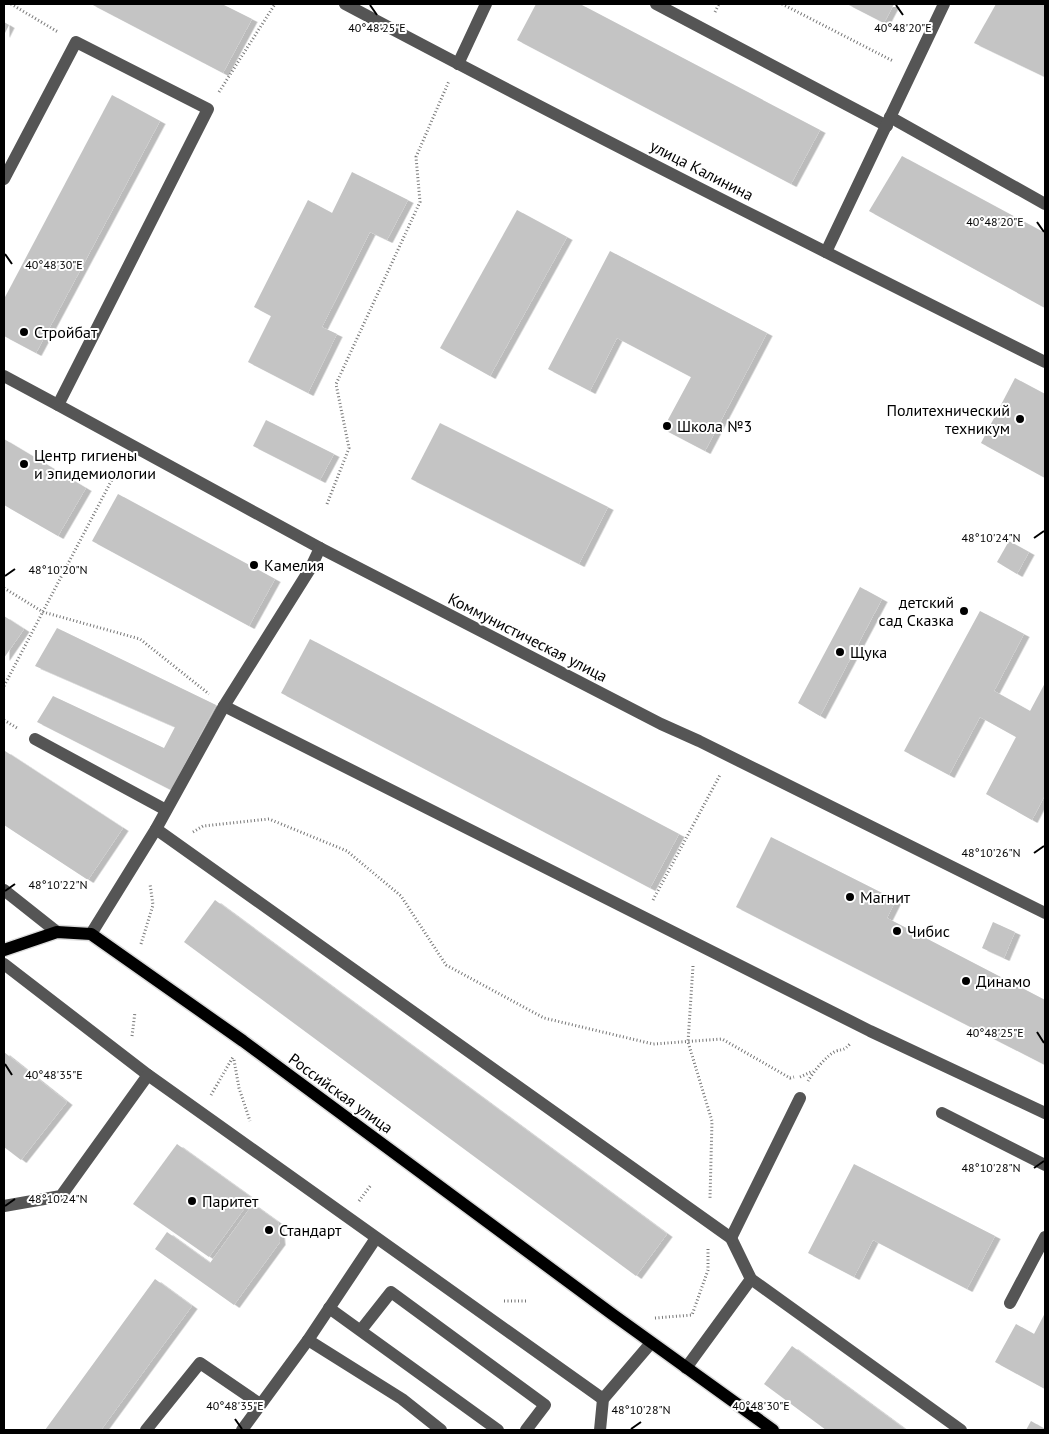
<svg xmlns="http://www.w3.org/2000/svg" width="1049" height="1434" font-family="'PT Sans',sans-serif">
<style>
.building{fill:#c4c4c4;filter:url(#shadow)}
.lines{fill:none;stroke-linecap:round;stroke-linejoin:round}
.major-casing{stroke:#dbdbdb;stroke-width:15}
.path{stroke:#777;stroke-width:3;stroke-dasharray:1 2.5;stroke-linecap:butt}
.minor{stroke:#555;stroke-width:12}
.major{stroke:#000;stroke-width:12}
.ticks{fill:none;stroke:#000;stroke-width:2}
.poi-dot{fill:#000;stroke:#fff;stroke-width:2}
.labels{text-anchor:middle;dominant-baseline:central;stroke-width:4;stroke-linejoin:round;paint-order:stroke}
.street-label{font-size:16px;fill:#000;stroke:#fff}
.poi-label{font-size:16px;fill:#000;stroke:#fff;text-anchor:start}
.ticks-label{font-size:12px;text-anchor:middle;fill:#000;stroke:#fff;stroke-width:4;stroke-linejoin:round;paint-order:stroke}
</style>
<defs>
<filter id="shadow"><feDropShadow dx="5.5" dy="3" stdDeviation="0" flood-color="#0004"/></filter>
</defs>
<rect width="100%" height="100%" fill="#fff"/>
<g class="building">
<polygon points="91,4 222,4 252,19 223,73"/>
<polygon points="536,4 580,4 820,130 791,184 517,40"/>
<polygon points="847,4 894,4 884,23"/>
<polygon points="996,4 1045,4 1045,77 974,43"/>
<polygon points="4,22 9,25 4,35"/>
<polygon points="112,95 160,121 36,353 4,336 4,299"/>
<polygon points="902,156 1045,233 1045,308 869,211"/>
<polygon points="352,172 408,200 387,240 370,232 322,327 337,334 308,393 248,362 271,316 254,307 308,200 332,213"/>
<polygon points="517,210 567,237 490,376 440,348"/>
<polygon points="610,251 767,333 705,451 663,429 691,377 617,338 590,391 548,369"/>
<polygon points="1015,378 1045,394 1045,478 981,443"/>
<polygon points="266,420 334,454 320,480 253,446"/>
<polygon points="440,423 608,507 579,564 411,479"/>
<polygon points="4,439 86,488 58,536 4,505"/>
<polygon points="118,494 275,579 249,626 92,541"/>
<polygon points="1009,541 1029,552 1017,574 997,562"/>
<polygon points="860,587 882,599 820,716 798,703"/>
<polygon points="980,611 1024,634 994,691 1030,711 1045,683 1045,795 1032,820 986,794 1016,737 980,717 949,775 904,751"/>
<polygon points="4,616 24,629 4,658"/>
<polygon points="57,628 216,705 171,790 37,722 53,696 164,748 175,727 35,666"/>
<polygon points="310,639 679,834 650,888 281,693"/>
<polygon points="5,751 123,828 88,880 4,825 4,753"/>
<polygon points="771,837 896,900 887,918 1045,1000 1045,1065 736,907"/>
<polygon points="215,900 667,1234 636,1276 184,942"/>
<polygon points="993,922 1015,932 1004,958 982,948"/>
<polygon points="4,1052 67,1102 21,1160 4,1147"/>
<polygon points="177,1144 252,1198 209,1257 133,1204"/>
<polygon points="854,1164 995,1236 967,1289 873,1240 854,1277 808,1253"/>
<polygon points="253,1204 278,1222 280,1242 234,1305 155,1249 167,1232 210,1263"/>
<polygon points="155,1279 192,1306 164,1344 101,1430 45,1430"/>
<polygon points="1045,1313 1045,1389 995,1362 1016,1324 1034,1334"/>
<polygon points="792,1346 906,1430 826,1430 764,1384"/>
<polygon points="1031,1421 1045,1429 1045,1430 1026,1430"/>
</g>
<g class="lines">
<defs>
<polyline id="major" points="4,950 57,932 91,934 243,1041 612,1314 773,1430"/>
</defs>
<use href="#major" class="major-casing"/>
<g class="path">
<polyline points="11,4 58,32"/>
<polyline points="782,4 893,61"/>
<polyline points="715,12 719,4"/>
<polyline points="219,92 275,4"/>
<polyline points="327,504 349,448 336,384 420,202 416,157 449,81"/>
<polyline points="4,588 43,612 140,639 209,694"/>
<polyline points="4,686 117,470"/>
<polyline points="4,720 17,728"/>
<polyline points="193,832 203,826 269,819 347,851 401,896 446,965 544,1018 653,1044 722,1039 790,1078 794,1077"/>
<polyline points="653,900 720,775"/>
<polyline points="141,944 153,905 150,884"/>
<polyline points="693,966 688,1042 712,1121 710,1198"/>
<polyline points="132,1036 135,1012"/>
<polyline points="234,1060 239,1088 250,1121"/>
<polyline points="800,1077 813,1071"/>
<path d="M808,1081C813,1072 827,1055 836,1051C844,1049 844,1050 850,1044"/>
<polyline points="211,1095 233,1057"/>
<polyline points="359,1201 371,1185"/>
<polyline points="504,1301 528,1301"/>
<polyline points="655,1318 692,1315 708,1270 708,1247"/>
</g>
<g class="minor">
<path d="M345,4C576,127 811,245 1045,362"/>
<polyline points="656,4 887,126"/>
<polyline points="458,64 486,4"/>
<polyline points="890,117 1045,204"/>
<polyline points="4,179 76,42 208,109 58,405"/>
<polyline points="826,252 944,4"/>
<polyline points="4,376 58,405 320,548 661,724 699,741 1045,913"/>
<polyline points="224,706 870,1031 1045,1113"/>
<polyline points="35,739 166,810"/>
<polyline points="156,829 731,1238 751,1279 961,1430"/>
<polyline points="4,890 57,932"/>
<polyline points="91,934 156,829 224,706 310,569 320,548"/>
<polyline points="4,964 148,1075 603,1399"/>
<polyline points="942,1113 1045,1165"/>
<polyline points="4,1206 61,1196 148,1075"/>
<polyline points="731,1238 800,1098"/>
<polyline points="1010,1303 1045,1237"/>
<polyline points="329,1308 498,1430"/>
<polyline points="361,1330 391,1292 545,1405 526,1430"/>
<polyline points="308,1340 402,1399 441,1430"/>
<polyline points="686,1368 751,1279"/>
<polyline points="146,1430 200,1363 260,1404"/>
<polyline points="242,1430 308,1340 376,1238"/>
<polyline points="600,1430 603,1399 651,1343"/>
</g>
<use href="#major" class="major"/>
</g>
<path class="ticks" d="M370,5L377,15M896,5L903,15M1037,222L1044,232M5,254L12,264M1034,538L1044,531M5,576L15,569M1034,853L1044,846M5,891L15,884M1037,1032L1044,1043M5,1064L12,1075M1034,1168L1044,1161M5,1206L15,1199M235,1419L242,1429M761,1419L768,1429M631,1429L641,1422"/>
<g class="poi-dot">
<circle cx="24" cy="332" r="5"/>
<circle cx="1020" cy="419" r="5"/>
<circle cx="667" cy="426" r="5"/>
<circle cx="24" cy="464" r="5"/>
<circle cx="254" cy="565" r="5"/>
<circle cx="964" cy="611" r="5"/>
<circle cx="840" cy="652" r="5"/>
<circle cx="850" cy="897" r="5"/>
<circle cx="897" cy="931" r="5"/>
<circle cx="966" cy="981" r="5"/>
<circle cx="192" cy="1201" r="5"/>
<circle cx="269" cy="1230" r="5"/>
</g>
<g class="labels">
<g class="street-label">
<text transform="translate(702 170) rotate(27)">улица Калинина</text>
<text transform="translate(528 637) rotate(27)">Коммунистическая улица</text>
<text transform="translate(341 1093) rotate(36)">Российская улица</text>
</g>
<g class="poi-label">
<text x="34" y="332">Стройбат</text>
<text x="1010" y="410" text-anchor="end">Политехнический<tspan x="1010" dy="18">техникум</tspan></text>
<text x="677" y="426">Школа №3</text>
<text x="34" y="455">Центр гигиены<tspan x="34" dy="18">и эпидемиологии</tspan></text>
<text x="264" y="565">Камелия</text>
<text x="954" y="602" text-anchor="end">детский<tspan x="954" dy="18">сад Сказка</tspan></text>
<text x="850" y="652">Щука</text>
<text x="860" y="897">Магнит</text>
<text x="907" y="931">Чибис</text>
<text x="976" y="981">Динамо</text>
<text x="202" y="1201">Паритет</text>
<text x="279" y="1230">Стандарт</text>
</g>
</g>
<g class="ticks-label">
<text x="377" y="32">40°48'25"E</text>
<text x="903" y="32">40°48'20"E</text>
<text x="995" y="226">40°48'20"E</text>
<text x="54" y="269">40°48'30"E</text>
<text x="991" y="542">48°10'24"N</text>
<text x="58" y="574">48°10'20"N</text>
<text x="991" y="857">48°10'26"N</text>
<text x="58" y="889">48°10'22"N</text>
<text x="995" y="1037">40°48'25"E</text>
<text x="54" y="1079">40°48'35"E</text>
<text x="991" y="1172">48°10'28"N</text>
<text x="58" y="1203">48°10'24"N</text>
<text x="235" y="1410">40°48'35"E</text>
<text x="761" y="1410">40°48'30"E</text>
<text x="641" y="1414">48°10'28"N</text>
</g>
<rect width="1049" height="1434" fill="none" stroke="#000000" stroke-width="10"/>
</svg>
